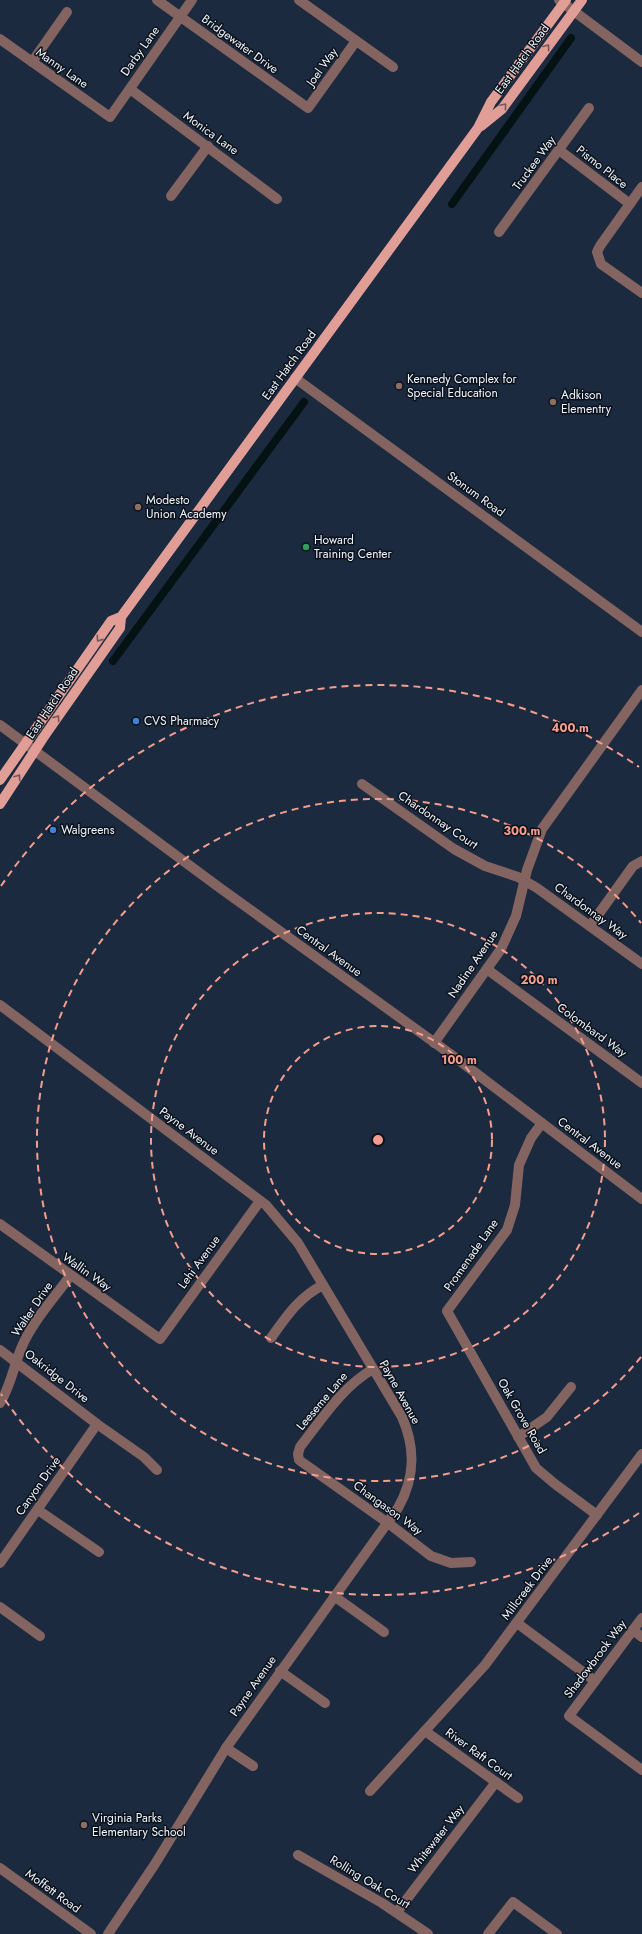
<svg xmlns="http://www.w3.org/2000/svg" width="642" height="1934" font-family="Jost,sans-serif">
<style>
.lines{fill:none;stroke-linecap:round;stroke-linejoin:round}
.canal{stroke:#051213;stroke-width:8}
.minor{stroke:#846460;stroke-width:10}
.major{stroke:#e09e97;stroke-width:10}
.oneway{stroke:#765859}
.ring{fill:none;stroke:#f59d8f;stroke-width:2;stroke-dasharray:7 5}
.education-dot{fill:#8d6e63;stroke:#0c121b;stroke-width:1.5}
.leisure-dot{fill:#2e9e5b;stroke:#0c121b;stroke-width:1.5}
.shop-dot{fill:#3f7fe0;stroke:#0c121b;stroke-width:1.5}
.labels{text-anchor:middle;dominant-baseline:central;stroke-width:3;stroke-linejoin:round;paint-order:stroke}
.street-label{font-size:12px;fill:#eff5fd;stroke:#0c121b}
.poi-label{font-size:12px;fill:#eff5fd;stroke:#0c121b;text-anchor:start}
.centre{fill:#f59d8f;stroke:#0c121b;stroke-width:2}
.ring-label{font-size:12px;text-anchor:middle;font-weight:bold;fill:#f59d8f;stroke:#0c121b;stroke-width:3;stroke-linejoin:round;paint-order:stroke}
</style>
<rect width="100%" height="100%" fill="#1b2a3e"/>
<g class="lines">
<g class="canal">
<polyline points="452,204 571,38"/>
<polyline points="113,661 304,402"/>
</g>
<g class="minor">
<polyline points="157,0 308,108 356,41"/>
<polyline points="299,0 393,67"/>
<polyline points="559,0 642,62"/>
<polyline points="0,39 110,117 192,0"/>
<polyline points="32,62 67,12"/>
<polyline points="130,89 277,199"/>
<polyline points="559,150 630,204"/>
<polyline points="642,187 600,246 597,252 601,264 642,293"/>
<polyline points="171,196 208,146"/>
<polyline points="499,232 589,108"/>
<polyline points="295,378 642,632"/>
<polyline points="0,725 220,888 460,1061 642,1199"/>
<polyline points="362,784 454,849 485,866 518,877 537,888 642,964"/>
<polyline points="590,926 633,866 642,861"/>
<polyline points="488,970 642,1083"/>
<path d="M0,1005L266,1205L298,1243L402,1417C416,1449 415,1478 398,1508L226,1748L155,1864L108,1934"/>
<polyline points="434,1043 501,949 516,916 527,870 542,829 642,690"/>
<polyline points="542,1123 531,1138 519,1165 515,1205 507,1230 447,1311 536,1468 555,1484 597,1515"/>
<polyline points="0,1224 160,1339 260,1201"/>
<path d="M271,1338C286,1317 299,1297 323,1285"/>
<polyline points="0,1350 97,1424 144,1457 157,1470"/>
<path d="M373,1369C342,1387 322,1419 300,1447L298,1454L299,1460L388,1523L431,1556L451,1563L471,1562"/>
<path d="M0,1403C12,1384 14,1362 24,1342C35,1318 55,1297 70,1276"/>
<polyline points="518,1437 547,1417 571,1387"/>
<polyline points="38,1510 99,1552"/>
<polyline points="0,1563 97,1424"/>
<polyline points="334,1596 384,1632"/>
<polyline points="0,1607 40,1636"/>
<polyline points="642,1618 569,1716 642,1770"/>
<polyline points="517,1623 595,1681"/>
<polyline points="633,1630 642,1637"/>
<polyline points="280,1671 325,1703"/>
<polyline points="425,1731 518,1798"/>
<polyline points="226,1748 253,1766"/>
<polyline points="370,1791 485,1665 642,1454"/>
<polyline points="298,1855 382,1903 428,1934"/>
<polyline points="0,1868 91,1934"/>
<polyline points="397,1912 496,1782"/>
<polyline points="488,1934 513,1902 557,1934"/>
</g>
<g class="major">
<polyline points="481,126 502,109 582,0"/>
<polyline points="0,780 111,621 121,617 478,128 491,102 566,0"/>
<polyline points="0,804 43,738 120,628 121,617"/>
</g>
</g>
<defs><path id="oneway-chevron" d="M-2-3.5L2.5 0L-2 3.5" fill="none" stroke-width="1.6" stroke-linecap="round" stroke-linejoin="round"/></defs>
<g class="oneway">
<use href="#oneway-chevron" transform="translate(547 47) rotate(-54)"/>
<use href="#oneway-chevron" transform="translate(504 106) rotate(-50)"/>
<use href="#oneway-chevron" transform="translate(99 639) rotate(125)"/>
<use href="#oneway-chevron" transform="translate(57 718) rotate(-55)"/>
<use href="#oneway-chevron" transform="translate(18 777) rotate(-56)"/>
</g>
<g class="ring">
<circle cx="378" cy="1140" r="114"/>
<circle cx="378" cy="1140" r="227"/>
<path d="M641 1357A341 341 0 1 1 641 923"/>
<path d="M639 1513A455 455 0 0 1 1 1394M1 886A455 455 0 0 1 639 767"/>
</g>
<g class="education-dot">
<circle cx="399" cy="386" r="4"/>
<circle cx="553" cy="402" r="4"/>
<circle cx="138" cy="507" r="4"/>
<circle cx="84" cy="1825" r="4"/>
</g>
<circle class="leisure-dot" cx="306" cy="547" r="4"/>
<g class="shop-dot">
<circle cx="136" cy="721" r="4"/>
<circle cx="53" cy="830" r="4"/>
</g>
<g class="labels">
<g class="street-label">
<text transform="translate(240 44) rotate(36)">Bridgewater Drive</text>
<text transform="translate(140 51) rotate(-55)">Darby Lane</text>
<text transform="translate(522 59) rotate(-54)">East Hatch Road</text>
<text transform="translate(322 67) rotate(-54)">Joel Way</text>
<text transform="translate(62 68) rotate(35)">Manny Lane</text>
<text transform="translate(211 133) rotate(36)">Monica Lane</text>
<text transform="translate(534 163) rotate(-54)">Truckee Way</text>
<text transform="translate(602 167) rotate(38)">Pismo Place</text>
<text transform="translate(289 365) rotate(-54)">East Hatch Road</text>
<text transform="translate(476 494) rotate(36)">Stonum Road</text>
<text transform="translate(52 703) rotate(-56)">East Hatch Road</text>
<text transform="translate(438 820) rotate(34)">Chardonnay Court</text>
<text transform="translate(591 911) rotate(36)">Chardonnay Way</text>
<text transform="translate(329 951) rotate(36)">Central Avenue</text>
<text transform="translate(473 964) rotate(-56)">Nadine Avenue</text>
<text transform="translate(592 1030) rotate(36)">Colombard Way</text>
<text transform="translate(189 1131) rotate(37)">Payne Avenue</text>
<text transform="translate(590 1143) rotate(37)">Central Avenue</text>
<text transform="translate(471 1255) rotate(-55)">Promenade Lane</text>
<text transform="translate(199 1262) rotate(-54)">Lehi Avenue</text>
<text transform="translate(87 1272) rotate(35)">Wallin Way</text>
<text transform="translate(32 1309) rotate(-56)">Walter Drive</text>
<text transform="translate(57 1376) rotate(38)">Oakridge Drive</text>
<text transform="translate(400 1392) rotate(61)">Payne Avenue</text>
<text transform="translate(322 1401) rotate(-50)">Leeseme Lane</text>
<text transform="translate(522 1416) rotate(60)">Oak Grove Road</text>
<text transform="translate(38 1486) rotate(-55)">Canyon Drive</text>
<text transform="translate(388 1508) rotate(36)">Changason Way</text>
<text transform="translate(527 1588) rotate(-53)">Millcreek Drive</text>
<text transform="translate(595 1659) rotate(-53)">Shadowbrook Way</text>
<text transform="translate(253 1686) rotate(-55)">Payne Avenue</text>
<text transform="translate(479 1754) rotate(36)">River Raft Court</text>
<text transform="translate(436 1839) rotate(-52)">Whitewater Way</text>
<text transform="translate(370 1882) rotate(31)">Rolling Oak Court</text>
<text transform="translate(53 1891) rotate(36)">Moffett Road</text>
</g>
<g class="poi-label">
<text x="407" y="379">Kennedy Complex for<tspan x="407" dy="14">Special Education</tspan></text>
<text x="561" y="395">Adkison<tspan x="561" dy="14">Elementry</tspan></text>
<text x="146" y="500">Modesto<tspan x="146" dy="14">Union Academy</tspan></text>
<text x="314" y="540">Howard<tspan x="314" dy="14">Training Center</tspan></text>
<text x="144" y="721">CVS Pharmacy</text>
<text x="61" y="830">Walgreens</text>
<text x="92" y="1818">Virginia Parks<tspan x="92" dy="14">Elementary School</tspan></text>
</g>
</g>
<circle cx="378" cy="1140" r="6" class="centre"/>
<g class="ring-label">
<text x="570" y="732">400 m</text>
<text x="522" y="835">300 m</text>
<text x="539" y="984">200 m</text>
<text x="459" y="1064">100 m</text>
</g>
</svg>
